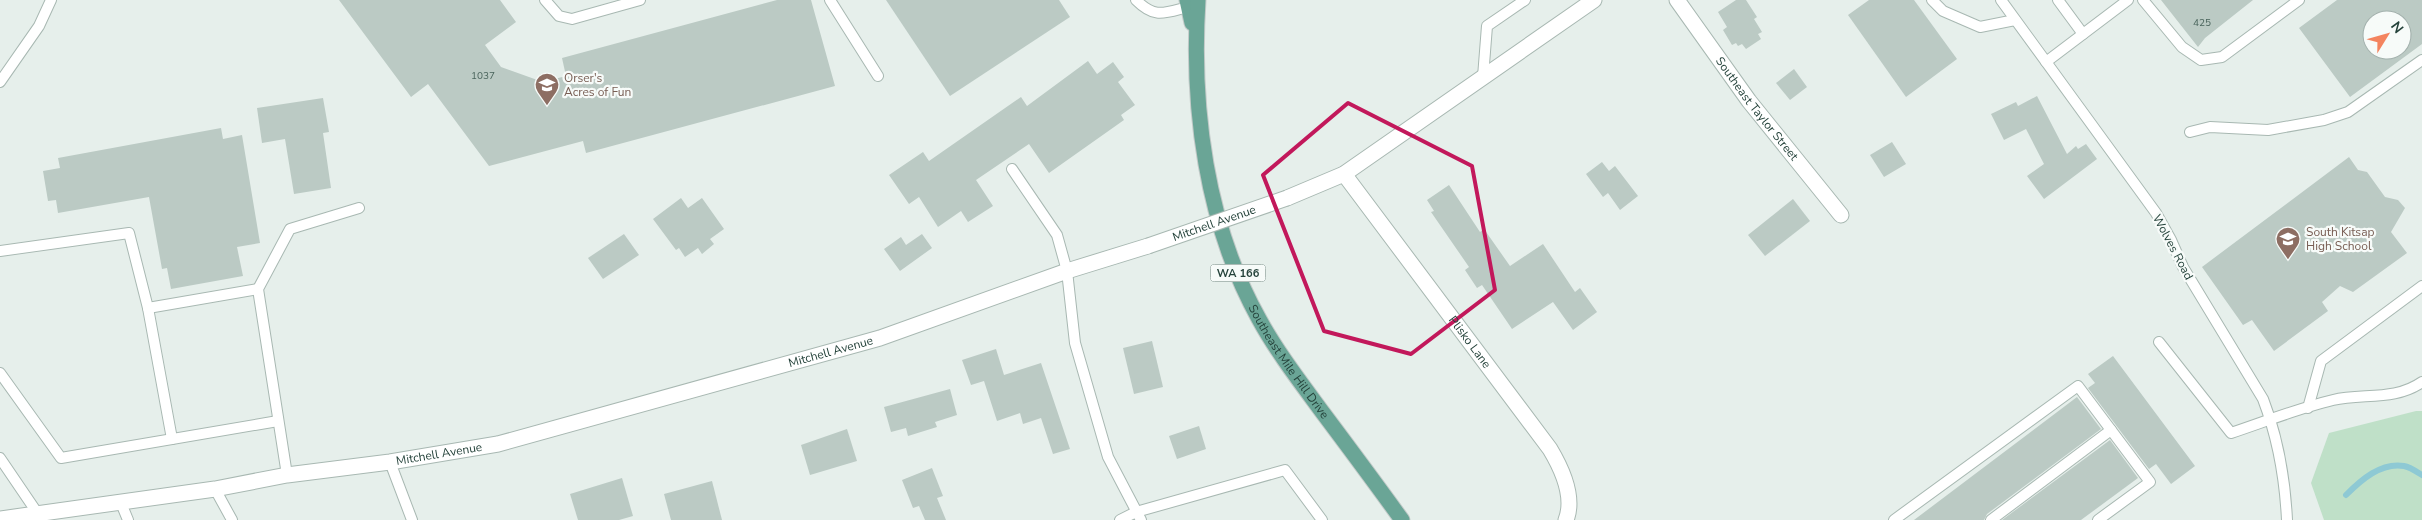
<svg xmlns="http://www.w3.org/2000/svg" width="2422" height="520" font-family="'Nunito Sans',sans-serif">
<style>
.green{fill:#bfe0c8}
.lines{fill:none;stroke-linecap:round;stroke-linejoin:round}
.stream{stroke:#8ec9d4;stroke-width:6}
.building{fill:#bbcac4;fill-rule:evenodd}
.service-casing{stroke:#a8b8b2;stroke-width:12}
.minor-casing{stroke:#a8b8b2;stroke-width:17}
.tertiary-casing{stroke:#a8b8b2;stroke-width:17}
.primary-casing{stroke:#c2cac8;stroke-width:17}
.service{stroke:#fff;stroke-width:10}
.minor{stroke:#fff;stroke-width:15}
.tertiary{stroke:#fff;stroke-width:15}
.primary{stroke:#6aa596;stroke-width:15}
.tertiary-bridge-casing{stroke:#a8b8b2;stroke-width:17;stroke-linecap:butt}
.tertiary-bridge{stroke:#fff;stroke-width:15}
.marked{fill:none;stroke:#c2185b;stroke-width:4;stroke-linejoin:round}
.labels{text-anchor:middle;dominant-baseline:central;stroke-width:4.5;stroke-linejoin:round;paint-order:stroke}
.number-label{font-size:10px;fill:#4a645c}
.shield{fill:#f7fbf9;stroke:#637a73;stroke-width:1}
.shield-label{font-size:11px;font-weight:bold;fill:#24423a}
.education-label{font-size:12px;fill:#785e54;stroke:#f7fbf9;text-anchor:start}
.street-label{font-size:12px;fill:#24423a;stroke:#f7fbf9}
</style>
<rect width="100%" height="100%" fill="#e6efeb"/>
<polygon class="green" points="2416,411 2422,411 2422,520 2324,520 2311,483 2329,433"/>
<g class="lines">
<path class="stream" d="M2346,495C2361,480 2381,462 2404,466C2410,467 2417,472 2422,475"/>
</g>
<g class="building">
<polygon points="339,0 500,0 516,22 485,45 501,67 543,82 566,76 562,58 777,0 811,0 835,86 586,153 583,141 489,166 428,84 411,97"/>
<polygon points="886,0 1059,0 1070,17 950,96"/>
<polygon points="1736,0 1746,0 1757,17 1754,19 1762,32 1758,34 1761,39 1746,49 1742,44 1738,46 1736,43 1732,45 1723,30 1727,27 1718,12"/>
<polygon points="1869,0 1914,0 1957,59 1906,97 1848,15"/>
<polygon points="2161,0 2253,0 2205,38 2198,47"/>
<path d="M2337,0H2422V44L2350,97L2299,28ZM2372,20H2402V50H2372Z"/>
<polygon points="1088,61 1097,74 1113,62 1124,77 1118,82 1135,105 1121,115 1124,120 1049,173 1029,144 976,180 993,206 968,222 961,211 938,227 919,197 909,204 889,175 923,152 929,161 1021,97 1027,106"/>
<polygon points="1794,69 1807,87 1790,100 1776,83"/>
<polygon points="2037,96 2067,154 2076,146 2078,149 2086,144 2097,159 2044,199 2027,176 2044,164 2026,129 2004,140 1991,114 2016,102 2018,106"/>
<polygon points="323,98 329,132 323,133 331,188 294,194 285,139 262,143 257,108"/>
<polygon points="221,128 223,139 242,135 260,243 237,247 243,276 171,289 167,268 162,269 149,197 58,213 56,200 48,201 43,171 60,168 58,158"/>
<polygon points="1892,142 1906,164 1884,177 1870,155"/>
<polygon points="2349,157 2358,170 2367,172 2385,197 2398,200 2405,208 2391,232 2407,253 2353,292 2340,286 2322,302 2328,311 2274,351 2252,320 2243,325 2202,267"/>
<polygon points="1602,162 1609,171 1615,166 1638,196 1620,210 1608,193 1603,197 1586,174"/>
<polygon points="1449,185 1480,232 1484,229 1510,266 1543,244 1575,292 1580,288 1597,312 1573,330 1553,302 1512,329 1482,285 1477,288 1465,270 1469,267 1431,212 1434,211 1427,200"/>
<polygon points="681,198 688,208 702,198 724,229 710,239 714,244 702,254 698,248 685,257 679,248 676,250 653,219"/>
<polygon points="1793,199 1810,221 1765,256 1748,235"/>
<polygon points="624,234 639,255 603,279 588,258"/>
<polygon points="922,234 932,248 900,271 884,249 901,237 906,245"/>
<polygon points="1152,341 1163,387 1134,394 1123,348"/>
<polygon points="996,349 1004,375 1041,363 1070,449 1053,454 1041,418 1023,424 1020,413 997,421 984,381 971,385 962,360"/>
<polygon points="2113,356 2195,466 2171,484 2156,464 2149,469 2088,388 2095,383 2088,374"/>
<polygon points="950,389 957,415 935,422 937,427 908,436 906,428 891,432 884,407"/>
<polygon points="2077,397 2101,429 1987,514 1984,520 1914,520"/>
<polygon points="1199,426 1206,449 1177,459 1169,436"/>
<polygon points="847,429 857,461 810,475 801,445"/>
<polygon points="2110,440 2138,478 2081,520 2002,520"/>
<polygon points="932,468 943,496 937,498 946,520 925,520 919,506 913,508 902,480"/>
<polygon points="622,478 633,516 619,520 578,520 570,494"/>
<polygon points="712,481 722,520 671,520 664,494"/>
</g>
<g class="lines">
<defs>
<g id="service">
<polyline points="545,0 559,16 572,19 640,0"/>
<polyline points="830,0 878,76"/>
<path d="M1136,0C1155,19 1164,13 1188,7"/>
<polyline points="1932,0 1943,11 1980,27 2015,20"/>
<path d="M2001,0L2156,213L2171,240L2183,267L2263,399C2278,438 2285,479 2287,520"/>
<polyline points="2058,0 2083,34"/>
<polyline points="2143,0 2182,47 2201,60 2222,57 2299,0"/>
<polyline points="2046,62 2128,0"/>
<polyline points="1483,77 1487,26 1525,0"/>
<polyline points="0,82 39,26 51,0"/>
<polyline points="2190,132 2210,127 2268,130 2324,120 2348,112 2422,60"/>
<polyline points="1012,169 1057,235 1067,271 1075,343 1108,457 1141,520"/>
<polyline points="0,251 129,233 148,308 258,289"/>
<polyline points="148,308 172,439"/>
<path d="M2159,342L2231,433C2264,422 2299,408 2333,400C2363,393 2395,401 2422,382"/>
<polyline points="0,373 61,458 278,421"/>
<polyline points="2308,408 2321,361 2422,286"/>
<polyline points="0,458 38,514"/>
<polyline points="390,462 412,520"/>
<polyline points="287,475 258,289 290,229 359,208"/>
<polyline points="215,489 232,520"/>
<polyline points="121,503 128,520"/>
<polyline points="1120,520 1136,512 1285,470 1322,520"/>
<polyline points="1894,520 2078,386 2150,482 2098,520"/>
<polyline points="1991,520 2111,430"/>
</g>
<g id="minor">
<path id="s1" d="M1677,0L1749,101L1841,215"/>
</g>
<g id="tertiary">
<path id="s2" d="M1344,174L1550,449C1562,469 1575,497 1566,520"/>
<polyline points="1287,198 1344,174 1594,0"/>
<path id="s3" d="M0,519L215,489L287,475L390,462L498,444L880,338L1067,271L1148,246"/>
</g>
<g id="primary">
<polyline points="1187,0 1192,23"/>
<path id="s4" d="M1198,0C1191,107 1206,224 1259,319C1277,352 1301,383 1323,413C1350,449 1376,484 1402,520"/>
</g>
</defs>
<use href="#service" class="service-casing"/>
<use href="#minor" class="minor-casing"/>
<use href="#tertiary" class="tertiary-casing"/>
<use href="#primary" class="primary-casing"/>
<use href="#service" class="service"/>
<use href="#minor" class="minor"/>
<use href="#tertiary" class="tertiary"/>
<use href="#primary" class="primary"/>
<defs>
<g id="tertiary-bridge">
<path id="s5" d="M1148,246L1287,198"/>
</g>
</defs>
<use href="#tertiary-bridge" class="tertiary-bridge-casing"/>
<use href="#tertiary-bridge" class="tertiary-bridge"/>
</g>
<path class="marked" d="M1348,103L1472,166L1495,290L1411,354L1324,331L1263,175Z"/>
<defs>
<symbol id="school-pin" viewBox="-11 -11 22 30"><path d="M0 17L-7.5 6A9.5 9.5 0 1 1 7.5 6Z" fill="#8d6e63" stroke="#f7fbf9"/><path d="M0-5L7-2L0 1L-7-2ZM-4 1L0 2.5L4 1V4Q0 6-4 4Z" fill="#fff"/></symbol>
</defs>
<g fill-rule="evenodd">
<use href="#school-pin" x="533" y="71" width="28" height="38"/>
<use href="#school-pin" x="2274" y="225" width="28" height="38"/>
</g>
<g class="labels">
<g class="number-label">
<text x="2202" y="23">425</text>
<text x="483" y="76">1037</text>
</g>
<rect class="shield" x="1210.5" y="264.5" width="55" height="17" rx="4"/>
<g class="shield-label">
<text x="1238" y="273">WA 166</text>
</g>
<g class="education-label">
<text x="564" y="78">Orser's<tspan x="564" dy="14">Acres of Fun</tspan></text>
<text x="2306" y="232">South Kitsap<tspan x="2306" dy="14">High School</tspan></text>
</g>
<g class="street-label">
<text stroke="none"><textPath href="#s1" startOffset="135">Southeast Taylor Street</textPath></text>
<text stroke="none"><textPath href="#s5" startOffset="70">Mitchell Avenue</textPath></text>
<text transform="translate(2173 247) rotate(62)">Wolves Road</text>
<text stroke="none"><textPath href="#s2" startOffset="210">Plisko Lane</textPath></text>
<text stroke="none"><textPath href="#s3" startOffset="849">Mitchell Avenue</textPath></text>
<text stroke="none"><textPath href="#s4" startOffset="381">Southeast Mile Hill Drive</textPath></text>
<text stroke="none"><textPath href="#s3" startOffset="444">Mitchell Avenue</textPath></text>
</g>
</g>
<g transform="translate(2387 35) rotate(53)"><circle r="24" fill="#f7fbf9" stroke="#a3b1ad"/>
<path d="M0-4L9 19L0 12L-9 19Z" fill="#f4845f"/>
<text y="-8" font-size="14" font-weight="bold" text-anchor="middle" fill="#24423a">N</text>
</g>
</svg>
